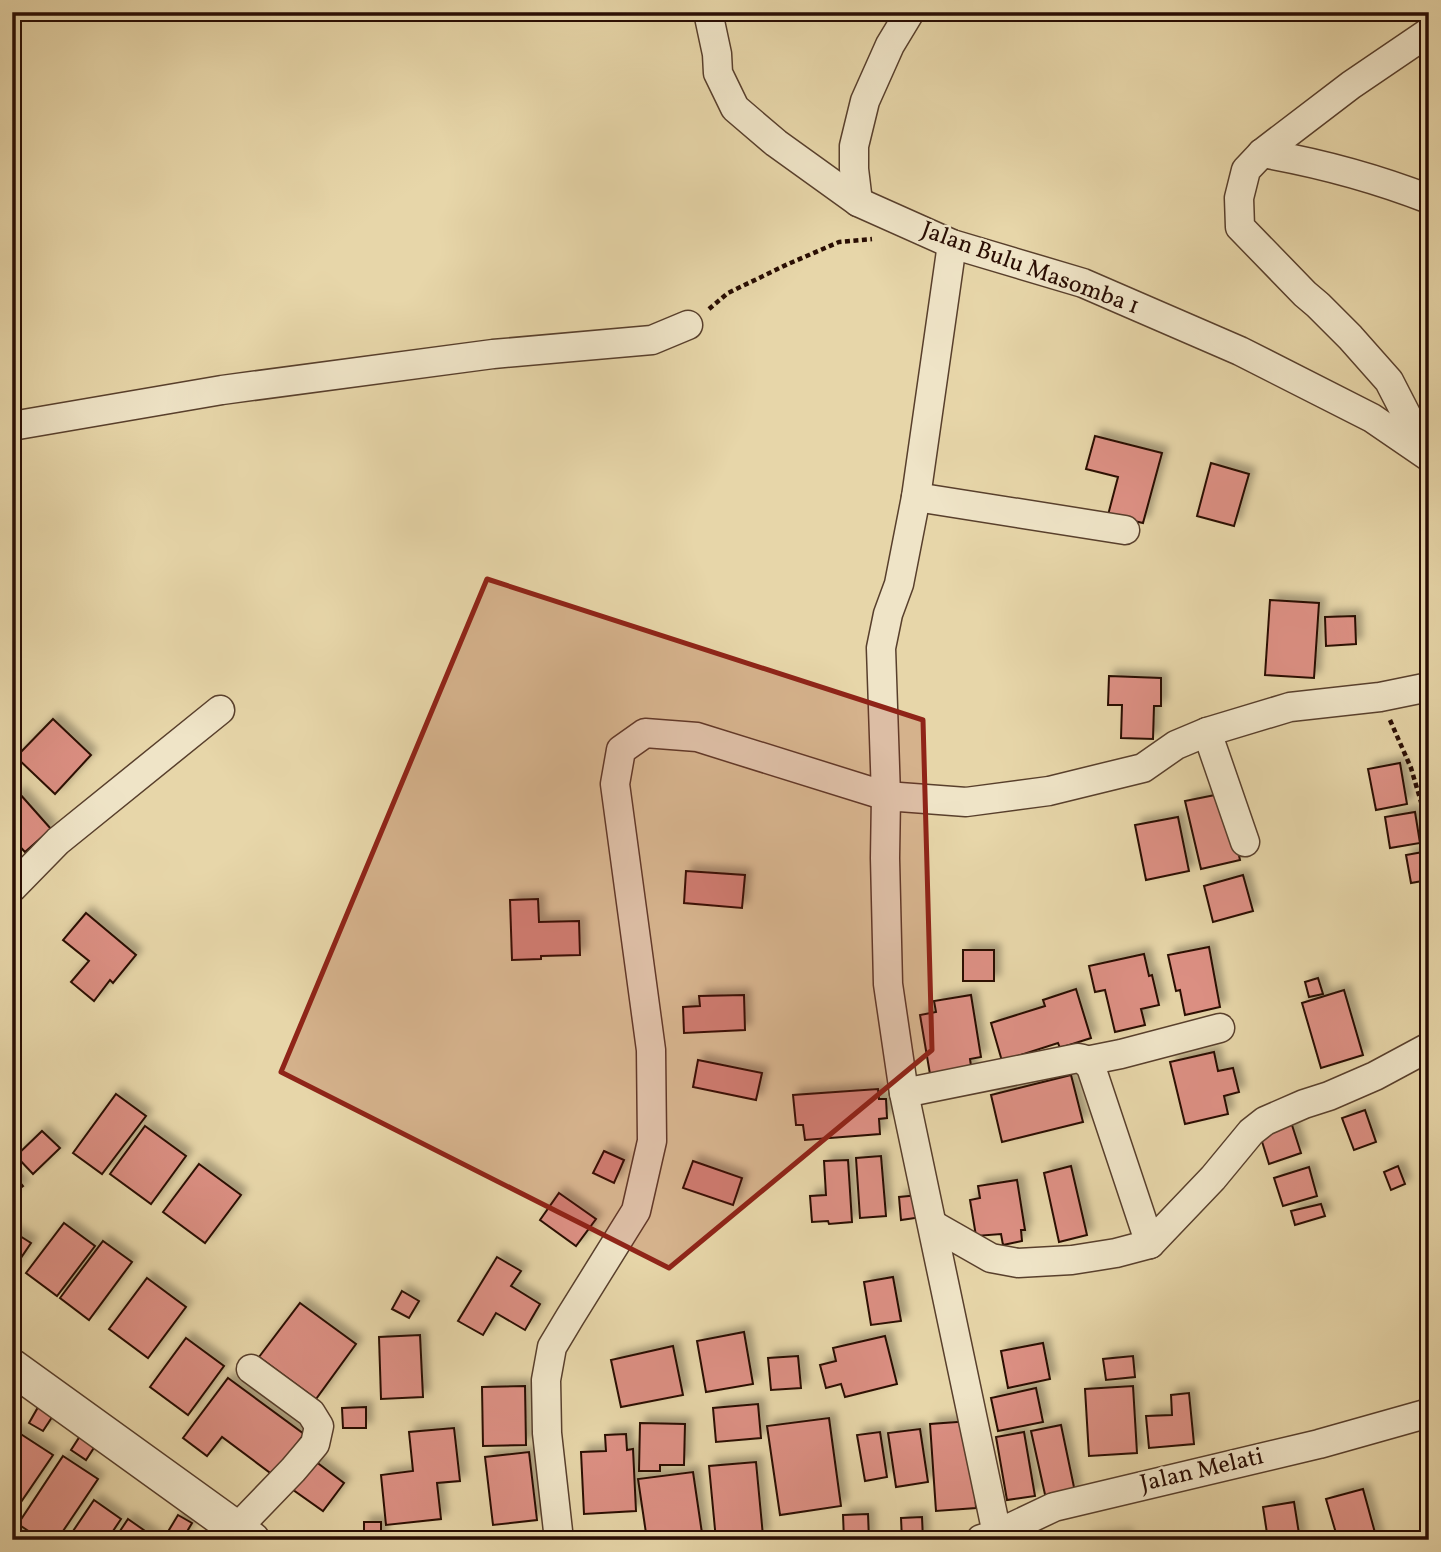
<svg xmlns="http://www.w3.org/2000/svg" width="1441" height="1552" font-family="Vollkorn,serif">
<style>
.building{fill:#dd9084;stroke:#290d03;stroke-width:2;filter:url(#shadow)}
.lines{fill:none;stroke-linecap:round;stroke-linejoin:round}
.minor-casing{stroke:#583f2c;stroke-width:31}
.tertiary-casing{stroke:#583f2c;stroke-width:38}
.path{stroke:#290d03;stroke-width:4.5;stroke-dasharray:5 3.5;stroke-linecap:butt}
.minor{stroke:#efe4c7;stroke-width:28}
.tertiary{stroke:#efe4c7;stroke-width:35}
.marked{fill:#8f2418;fill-opacity:0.2;stroke:#8f2418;stroke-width:5;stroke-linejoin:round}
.labels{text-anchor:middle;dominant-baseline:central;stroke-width:5;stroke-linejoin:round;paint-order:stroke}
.street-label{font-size:24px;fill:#290d03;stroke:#efe4c7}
</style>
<defs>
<filter id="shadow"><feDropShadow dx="6" dy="-6" stdDeviation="3.5" flood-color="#0004"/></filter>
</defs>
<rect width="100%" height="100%" fill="#e7d6a9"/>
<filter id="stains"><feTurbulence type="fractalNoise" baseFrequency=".00286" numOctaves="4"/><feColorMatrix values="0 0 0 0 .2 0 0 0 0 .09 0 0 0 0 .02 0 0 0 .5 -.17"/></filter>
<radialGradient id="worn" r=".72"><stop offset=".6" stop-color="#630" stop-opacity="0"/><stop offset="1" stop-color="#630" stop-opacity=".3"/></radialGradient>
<g class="building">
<polygon points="1095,436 1162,453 1143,523 1108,515 1118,477 1086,469"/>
<polygon points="1211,463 1249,474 1234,526 1197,516"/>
<polygon points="1270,600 1319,603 1314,678 1265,675"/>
<polygon points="1355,616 1356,644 1326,646 1325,617"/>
<polygon points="1109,676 1161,678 1161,706 1154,706 1153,739 1121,738 1122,705 1108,705"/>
<polygon points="53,719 91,755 55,794 16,757"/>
<polygon points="1400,763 1407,804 1376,810 1368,769"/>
<polygon points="19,793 51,829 25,852 12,838 12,799"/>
<polygon points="1225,793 1240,860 1201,869 1185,801"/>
<polygon points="1415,812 1420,843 1390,848 1385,817"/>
<polygon points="1178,817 1189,871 1146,880 1135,825"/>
<polygon points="1423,852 1428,880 1411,883 1406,855"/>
<polygon points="686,871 745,875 742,908 684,903"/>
<polygon points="1243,875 1253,911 1213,922 1204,886"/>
<polygon points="538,899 539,922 579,921 580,955 541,956 541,959 512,960 510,900"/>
<polygon points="86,913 136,955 113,983 110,980 94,1001 71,982 89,961 63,940"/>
<polygon points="1209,947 1220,1007 1185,1015 1180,990 1176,991 1168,955"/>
<rect x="963" y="950" width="31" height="31"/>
<polygon points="1144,954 1149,976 1152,975 1159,1005 1141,1009 1145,1025 1115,1032 1105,990 1095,992 1089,966"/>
<polygon points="1318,978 1323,994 1309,997 1305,982"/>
<polygon points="1076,989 1091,1038 1060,1048 1058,1043 1002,1061 991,1023 1045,1006 1043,1000"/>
<polygon points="1344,990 1363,1055 1321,1068 1302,1003"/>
<polygon points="744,995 745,1030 684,1033 683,1007 700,1006 699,996"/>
<polygon points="971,995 981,1057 970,1059 972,1073 931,1080 920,1015 936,1012 934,1001"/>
<polygon points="1214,1052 1218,1071 1233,1068 1239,1092 1224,1096 1228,1114 1185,1124 1170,1062"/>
<polygon points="698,1060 762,1073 756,1100 693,1087"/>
<polygon points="1071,1075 1083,1122 1002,1142 991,1095"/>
<polygon points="878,1089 879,1099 886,1099 887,1118 879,1119 880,1134 805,1140 803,1125 796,1125 793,1095"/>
<polygon points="116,1094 146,1116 102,1174 73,1153"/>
<polygon points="1365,1110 1376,1142 1354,1150 1342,1118"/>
<polygon points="1291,1122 1301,1153 1269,1164 1259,1132"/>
<polygon points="145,1126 186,1156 151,1204 110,1174"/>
<polygon points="42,1131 60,1148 33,1174 16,1156"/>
<polygon points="604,1151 624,1160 614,1183 593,1173"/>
<polygon points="881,1156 886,1216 860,1218 856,1158"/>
<polygon points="848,1160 852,1222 829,1224 828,1221 812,1222 810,1196 826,1195 824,1161"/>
<polygon points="693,1161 742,1178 733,1205 683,1188"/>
<polygon points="199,1164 241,1195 205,1243 163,1212"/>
<polygon points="1071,1166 1087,1235 1059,1242 1044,1173"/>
<polygon points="1398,1166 1405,1184 1391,1190 1384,1172"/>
<polygon points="1309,1167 1317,1196 1283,1206 1274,1178"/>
<polygon points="12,1173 23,1186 12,1194"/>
<polygon points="1017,1180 1025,1230 1021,1230 1022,1241 1003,1245 1001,1234 976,1236 970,1200 980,1198 978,1186"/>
<polygon points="559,1193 596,1219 576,1246 540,1220"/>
<polygon points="919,1195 922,1217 901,1220 899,1197"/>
<polygon points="1321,1204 1325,1216 1295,1225 1291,1211"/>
<polygon points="64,1223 95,1246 57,1296 26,1273"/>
<polygon points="12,1231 31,1243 12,1271"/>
<polygon points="103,1241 132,1262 89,1320 60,1298"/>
<polygon points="497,1257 521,1271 511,1286 540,1304 525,1330 496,1313 483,1335 458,1321"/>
<polygon points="893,1277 901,1321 871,1325 864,1282"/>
<polygon points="147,1278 186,1307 148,1358 109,1329"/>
<polygon points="402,1291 419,1301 409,1318 392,1309"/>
<polygon points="300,1303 356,1344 316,1399 259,1357"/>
<polygon points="744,1332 753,1384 706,1392 697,1341"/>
<polygon points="420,1335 423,1397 381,1399 379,1337"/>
<polygon points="885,1336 897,1384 845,1397 841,1384 826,1388 820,1365 836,1361 833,1348"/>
<polygon points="186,1338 224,1366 188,1415 150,1387"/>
<polygon points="1043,1343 1050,1379 1008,1388 1001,1351"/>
<polygon points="673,1346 683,1395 621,1407 611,1360"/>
<polygon points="798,1356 801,1388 771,1390 768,1358"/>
<polygon points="1133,1356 1135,1377 1106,1380 1103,1359"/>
<polygon points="228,1378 304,1434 273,1475 222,1437 207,1456 183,1438"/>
<polygon points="525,1386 526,1445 483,1446 482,1387"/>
<polygon points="1133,1386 1137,1453 1089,1456 1085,1389"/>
<polygon points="1036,1388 1043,1422 998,1431 991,1398"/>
<polygon points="1189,1393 1194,1444 1149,1448 1146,1416 1172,1415 1171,1395"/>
<polygon points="41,1402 56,1411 43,1431 29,1423"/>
<polygon points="758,1404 761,1438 716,1442 713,1408"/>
<polygon points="366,1407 366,1428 343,1428 342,1408"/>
<polygon points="829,1418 841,1506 780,1515 767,1426"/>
<polygon points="971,1421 976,1508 936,1511 930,1424"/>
<polygon points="640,1423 685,1424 684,1465 660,1465 660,1471 639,1471"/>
<polygon points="1061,1425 1075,1492 1046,1499 1031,1431"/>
<polygon points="454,1428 460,1481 437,1483 441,1519 386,1525 381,1475 413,1471 409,1432"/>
<polygon points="13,1429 53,1455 21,1502 12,1496"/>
<polygon points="920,1429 928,1482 896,1487 888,1433"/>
<polygon points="880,1432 887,1477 865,1481 857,1435"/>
<polygon points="1024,1432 1035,1496 1007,1500 996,1437"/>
<polygon points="82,1433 97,1443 86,1460 71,1450"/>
<polygon points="626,1434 627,1450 633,1449 636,1511 584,1514 581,1452 606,1451 605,1435"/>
<polygon points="529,1452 537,1520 493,1525 485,1457"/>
<polygon points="63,1456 98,1479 57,1540 42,1540 18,1524"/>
<polygon points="311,1458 344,1483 323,1511 289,1487"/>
<polygon points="756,1462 763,1536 716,1540 709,1466"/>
<polygon points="693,1472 703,1540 647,1540 638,1479"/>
<polygon points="1363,1489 1377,1540 1338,1540 1326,1499"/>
<polygon points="94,1500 121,1519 107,1540 67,1540"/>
<polygon points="1294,1502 1300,1540 1268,1540 1263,1507"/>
<polygon points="868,1514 869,1540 844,1540 843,1515"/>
<polygon points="178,1515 192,1523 182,1540 174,1540 166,1535"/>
<polygon points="922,1517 923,1540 902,1540 901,1518"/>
<polygon points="128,1519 158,1540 114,1540"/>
<rect x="364" y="1522" width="17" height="18"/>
<polygon points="12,1526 25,1535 21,1540 12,1540"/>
<polygon points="1126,1535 1127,1540 1087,1540 1086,1539"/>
</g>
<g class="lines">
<defs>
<g id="minor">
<polyline points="708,12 717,54 718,73 735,108 776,143 858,202 952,244 1083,283 1240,351 1372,418 1429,457"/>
<path d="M1262,153C1319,163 1375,178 1429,199"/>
<polyline points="858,202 854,169 854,146 865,101 890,45 910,12"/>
<polyline points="12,426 222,390 493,354 652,340 688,325"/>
<polyline points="1426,453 1389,381 1350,337 1318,305 1305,294 1240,227 1239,198 1246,170 1262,153 1351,85 1429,32"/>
<polyline points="916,497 1125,530"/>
<polyline points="1207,732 1245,842"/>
<polyline points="12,888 58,841 220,710"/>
<polyline points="1086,1061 1121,1054 1220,1028"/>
<polyline points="904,1093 1078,1058 1083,1059 1091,1067 1150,1244"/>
<polyline points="933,1225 991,1258 1018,1263 1072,1260 1116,1253 1150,1244 1213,1178 1251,1132 1265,1121 1304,1104 1329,1096 1375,1076 1429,1047"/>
<polyline points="237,1528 293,1470 315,1444 319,1426 311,1413 251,1369"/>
<polyline points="997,1534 904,1093 888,984 885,858 886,796 966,802 1049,791 1143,768 1176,745 1207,732 1290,707 1380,697 1429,687"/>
<polyline points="981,1539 997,1534 1054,1507 1319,1444 1429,1413"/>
<polyline points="559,1540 547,1433 546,1380 552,1347 570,1317 636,1211 652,1141 651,1050 615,784 621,750 645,733 697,737 886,796 881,648 888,614 899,584 916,497 952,244"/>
</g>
<polyline id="tertiary" points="12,1367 252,1540"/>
</defs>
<use href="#minor" class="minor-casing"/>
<use href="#tertiary" class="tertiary-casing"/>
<g class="path">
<polyline points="709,309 728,293 788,264 839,242 872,239"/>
<polyline points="1390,720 1411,768 1429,829"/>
</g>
<use href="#minor" class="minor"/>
<use href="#tertiary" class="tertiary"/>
</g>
<path class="marked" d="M487,579L923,720L932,1050L669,1268L281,1072Z"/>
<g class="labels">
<g class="street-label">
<text transform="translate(1030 269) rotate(20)">Jalan Bulu Masomba 1</text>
<text transform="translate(1202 1471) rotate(-13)">Jalan Melati</text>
</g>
</g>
<rect width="1441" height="1552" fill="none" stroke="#e7d6a9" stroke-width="42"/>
<rect x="14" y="14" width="1413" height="1524" fill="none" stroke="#290d03" stroke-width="3.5"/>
<rect x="21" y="21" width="1399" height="1510" fill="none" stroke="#290d03" stroke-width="2"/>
<rect width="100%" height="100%" filter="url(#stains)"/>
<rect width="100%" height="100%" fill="url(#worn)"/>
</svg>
